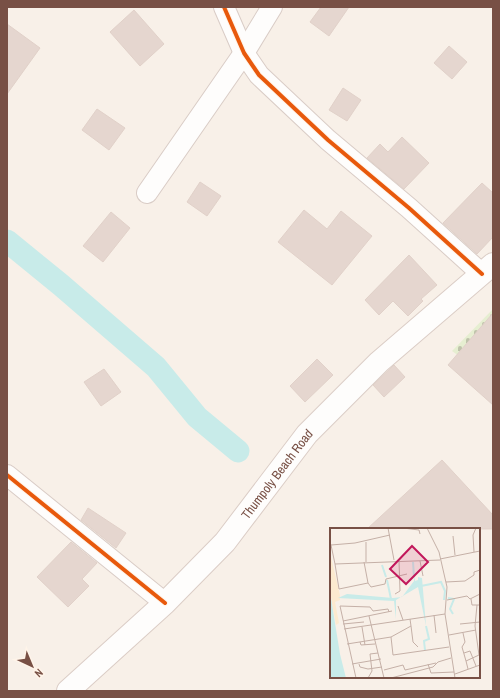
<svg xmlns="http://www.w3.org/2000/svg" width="500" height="698" font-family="'Archivo Narrow',sans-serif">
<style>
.cemetery{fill:url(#cemetery-stones)}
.water{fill:#c8ebe9}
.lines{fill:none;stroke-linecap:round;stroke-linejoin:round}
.canal{stroke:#c8ebe9;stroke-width:23}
.building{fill:#e5d6cf;stroke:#e1d1c9}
.street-casing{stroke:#d9ccc6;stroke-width:22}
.secondary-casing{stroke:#dbcdc6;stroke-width:24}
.street{stroke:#fefdfc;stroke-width:20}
.secondary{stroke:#fefdfc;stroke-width:22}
.cycleway-casing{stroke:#fff4e9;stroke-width:6}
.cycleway{stroke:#e8590c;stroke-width:4}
.labels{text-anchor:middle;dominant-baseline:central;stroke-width:3;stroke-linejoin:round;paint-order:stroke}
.street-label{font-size:13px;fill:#785045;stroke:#fff4e9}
.inset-river{fill:none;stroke:#c8ebe9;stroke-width:2}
.inset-road{fill:none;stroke:#c5b0a7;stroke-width:1}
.view{fill:#c2185b;fill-opacity:0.15;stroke:#c2185b;stroke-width:2}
.inset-edge{fill:none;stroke:#785045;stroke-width:2}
</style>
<defs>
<pattern id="cemetery-stones" width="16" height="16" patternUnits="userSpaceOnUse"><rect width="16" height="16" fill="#e6eed1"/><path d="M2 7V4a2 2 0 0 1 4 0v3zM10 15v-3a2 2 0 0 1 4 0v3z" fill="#bfc3ab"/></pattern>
</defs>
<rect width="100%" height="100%" fill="#f8f0e8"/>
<polygon class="cemetery" points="493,309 493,381 452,351"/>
<polygon class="water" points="7,230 33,248 26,265 7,252"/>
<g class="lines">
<polyline class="canal" points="7,241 61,285 156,367 197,417 238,451"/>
</g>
<g class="building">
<polygon points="321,7 349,7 329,36 310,22"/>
<polygon points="134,10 164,44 140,66 110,32"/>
<polygon points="7,24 40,48 7,94"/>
<polygon points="449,46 467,62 452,79 434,63"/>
<polygon points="343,88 361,100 347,121 329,110"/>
<polygon points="97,109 125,128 109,150 82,130"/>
<polygon points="402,137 429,163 404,189 367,158 380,144 388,152"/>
<polygon points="200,182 221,196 207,216 187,202"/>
<polygon points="482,183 493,193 493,237 477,254 443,223"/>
<polygon points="304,210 327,229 341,211 372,236 332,285 278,242"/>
<polygon points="111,212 130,228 103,262 83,246"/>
<polygon points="409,255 437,285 421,299 423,301 408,316 393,301 379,315 365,300"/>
<polygon points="493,313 493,405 448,365"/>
<polygon points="317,359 333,375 305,402 290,386"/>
<polygon points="394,365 405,377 384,397 373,385"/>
<polygon points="104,369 121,392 101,406 84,382"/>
<polygon points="442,460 493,515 493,529 367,529"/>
<polygon points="88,508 126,533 116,548 81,520"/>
<polygon points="71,542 97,563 82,579 89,586 68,607 37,577"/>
</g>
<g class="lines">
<defs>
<g id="street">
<polyline points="224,7 244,53 259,75 328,140 409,208 482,274"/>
<polyline points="147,193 244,53 272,7"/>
<polyline points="7,475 165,603"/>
</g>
<g id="secondary">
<path id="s1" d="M68,691L165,603L225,542L307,434L379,362L493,264"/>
</g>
</defs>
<use href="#street" class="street-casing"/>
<use href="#secondary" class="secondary-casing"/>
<use href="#street" class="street"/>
<use href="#secondary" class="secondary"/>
<defs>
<g id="cycleway">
<polyline points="224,7 244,53 259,75 328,140 409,208 482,274"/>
<polyline points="7,475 165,603"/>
</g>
</defs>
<use href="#cycleway" class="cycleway-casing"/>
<use href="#cycleway" class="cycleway"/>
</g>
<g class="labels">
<g class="street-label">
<text stroke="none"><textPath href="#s1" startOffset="302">Thumpoly Beach Road</textPath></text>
</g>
</g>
<g transform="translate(330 528)">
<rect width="150" height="150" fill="#f8f0e8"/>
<path d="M0,25L10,67V72L5,74L9,95L6,97L0,64Z" fill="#fceacf"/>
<path d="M84,47L85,53L88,52V49L92,50L96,98L88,59L66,72V91L64,73L8,70L17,66L63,70L72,69L84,53ZM0,64L10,126L16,150H0Z" fill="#c8ebe9"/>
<path class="inset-river" d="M83,34L84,49M52,37L56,49M57,52L61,71M91,58L111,54L115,63L114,72M118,70L124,71L120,81L123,86M95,122L94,113L99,111L96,98"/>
<path class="inset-road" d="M58,0L64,32M73,0L89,2L90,6M97,0L109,24L117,59L115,86L125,150M123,8L125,27M36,14V34M0,15L1,17L25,15L60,7M1,17L5,36L110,32M144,24L143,7L146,0M110,31L150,23M90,33L93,48M34,34L38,55L41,59L55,56L56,51L77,46M5,36L9,61L38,55M116,54L135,53L144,47V44L150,42M65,66L70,63L69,33M141,71L142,77H150M117,72L137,68L140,71L150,66M68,78L73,92M104,87L106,105M39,88L54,150M13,93L62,83M13,96L34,94M130,96L150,94M81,98L83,114L88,119M32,99L35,117M14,101L115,86M133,105L135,114L132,119L136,133M119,107L146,102M61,109L81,98L80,91M30,114L31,117L45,116M17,116L61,109L63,127L119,119M134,125L140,123L146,138M22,136L51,131M29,136L30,139L38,141L52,139M98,136L101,145L124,144M138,141L136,133L149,127L145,98L147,77M54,142L73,137L75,142L106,135M125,146L150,137M26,150L10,78L40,79L43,83L58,81L59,84M38,150L42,143L40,126L48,125M61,150L103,139L108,134L121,130"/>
<path class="view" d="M82,18L98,34L76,56L60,41Z"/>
<rect width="150" height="150" class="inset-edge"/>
</g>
<rect width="500" height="698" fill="none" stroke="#785045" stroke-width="16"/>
<g transform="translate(32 666) rotate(136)" stroke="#fff4e9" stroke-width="3" paint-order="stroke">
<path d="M0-3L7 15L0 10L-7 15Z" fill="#785045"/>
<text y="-6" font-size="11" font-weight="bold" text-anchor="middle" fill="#785045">N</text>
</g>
</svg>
